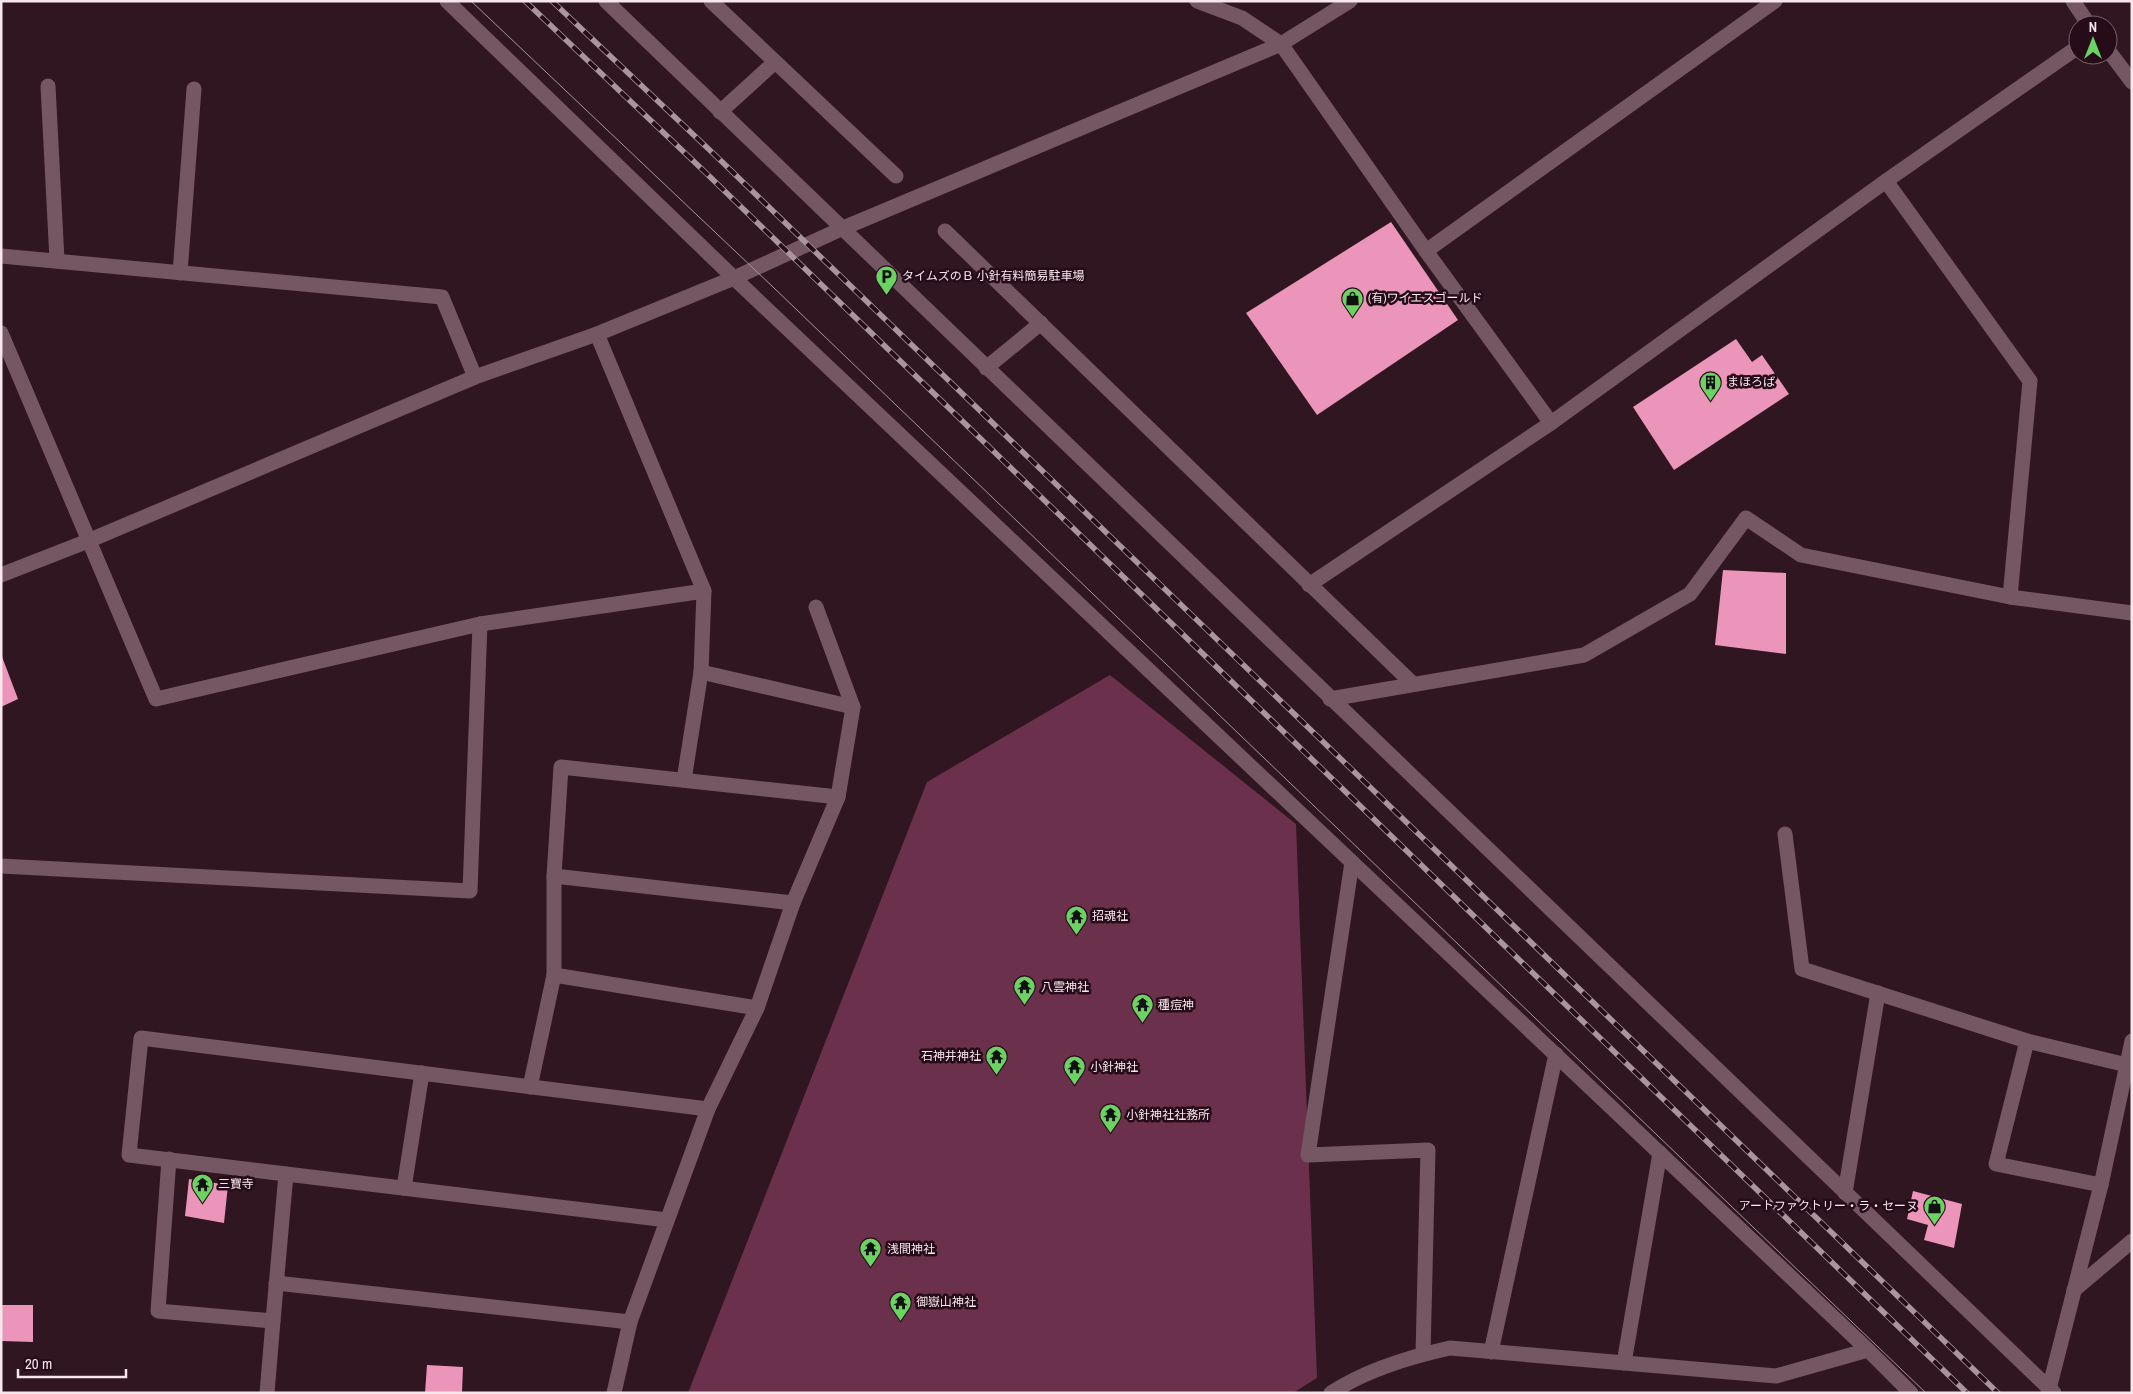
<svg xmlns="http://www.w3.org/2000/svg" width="2133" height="1394" font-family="'Archivo Narrow','Noto Sans JP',sans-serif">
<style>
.green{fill:#6b304c}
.building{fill:#ec95bb}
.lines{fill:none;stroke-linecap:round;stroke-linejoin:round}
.lane{stroke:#755663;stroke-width:15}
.street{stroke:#755663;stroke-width:15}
.secondary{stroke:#755663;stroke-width:15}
.tram{stroke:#aa959e;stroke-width:1}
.rail-casing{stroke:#aa959e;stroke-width:5.5}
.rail{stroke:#250c18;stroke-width:4;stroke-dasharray:11;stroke-linecap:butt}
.labels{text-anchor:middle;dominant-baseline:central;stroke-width:5;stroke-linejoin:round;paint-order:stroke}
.poi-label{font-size:12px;fill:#f8e6ed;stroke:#250c18;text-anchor:start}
</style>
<rect width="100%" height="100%" fill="#2f1621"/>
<polygon class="green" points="1110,675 1296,824 1317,1378 1293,1393 688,1393 927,782"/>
<g class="building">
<polygon points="1391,222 1458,320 1317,415 1246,313"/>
<polygon points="1736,339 1752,362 1762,355 1789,394 1674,470 1633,407"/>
<polygon points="1723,570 1786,573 1786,654 1715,645"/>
<polygon points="1,654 18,699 1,707"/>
<polygon points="189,1179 228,1185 224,1223 185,1216"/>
<polygon points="1913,1191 1962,1204 1954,1248 1924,1240 1928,1225 1907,1219"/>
<polygon points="1,1305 33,1305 33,1342 1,1341"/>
<polygon points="427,1365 463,1367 462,1393 425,1393"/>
</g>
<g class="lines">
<g class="lane">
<polyline points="48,86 57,260"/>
<polyline points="180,273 194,89"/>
<polyline points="816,607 853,707"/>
<polyline points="1624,1363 1660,1153"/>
</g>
<g class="street">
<polyline points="447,1 734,278 1868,1350 1911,1393"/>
<polyline points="606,1 2054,1393"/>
<polyline points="711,1 896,176"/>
<polyline points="1197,1 1242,18 1281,44 1426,251 1551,423"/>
<polyline points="720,112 775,62"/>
<polyline points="1886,181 2030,381 2010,597"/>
<polyline points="945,231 1413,684"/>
<polyline points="1426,251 1775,1"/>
<polyline points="1,256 442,297 475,377"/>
<polyline points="1,333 156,699 480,624 704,591"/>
<polyline points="597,334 704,591 701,672 853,707 838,797 793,903 757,1008 708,1109 630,1322 614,1393"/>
<polyline points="986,368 1041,323"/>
<polyline points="1309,585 1551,423 1886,181 2078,47"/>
<polyline points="1330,699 1584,655 1690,594 1746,518 1801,555 2010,597 2132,613"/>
<polyline points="684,780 701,672"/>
<polyline points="1785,834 1802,969 2027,1041 2127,1065"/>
<polyline points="1352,862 1308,1155 1428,1150 1423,1354"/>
<polyline points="1,866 470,891 480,624"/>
<polyline points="793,903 554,876 561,767 838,797"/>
<polyline points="554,975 757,1008"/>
<polyline points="2027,1041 1996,1164 2101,1185"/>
<polyline points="530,1087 554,975 554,876"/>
<polyline points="169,1159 158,1311 273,1321 286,1174"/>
<polyline points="404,1188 422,1073"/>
<polyline points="1845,1193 1878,993"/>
<polyline points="667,1220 129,1155 141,1038 708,1109"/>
<polyline points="276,1283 630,1322"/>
<polyline points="2074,1290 2132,1241"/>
<polyline points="1491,1352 1556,1054"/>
<polyline points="267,1393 273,1321"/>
<path d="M1331,1393C1366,1370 1409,1357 1450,1348L1776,1376L1868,1350"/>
<polyline points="2048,1393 2101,1185 2132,1041"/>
</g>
<g class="secondary">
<polyline points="2073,1 2089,25"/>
<polyline points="2108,50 2132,82"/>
<polyline points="1,575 88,541 475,377 597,334 734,278 841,229 1281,44 1350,1"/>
</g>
<polyline class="tram" points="471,1 773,287 1926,1393"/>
<defs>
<g id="rail">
<polyline points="525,1 706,173 1967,1393"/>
<polyline points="552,1 717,157 1998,1393"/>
</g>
</defs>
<use href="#rail" class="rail-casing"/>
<use href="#rail" class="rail"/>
</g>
<defs>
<symbol id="parking-pin" viewBox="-11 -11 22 30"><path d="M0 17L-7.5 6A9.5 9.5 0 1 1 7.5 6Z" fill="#6bd362" stroke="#250c18"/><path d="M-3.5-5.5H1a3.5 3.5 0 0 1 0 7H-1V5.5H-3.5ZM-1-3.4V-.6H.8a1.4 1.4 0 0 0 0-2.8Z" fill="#111"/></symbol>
<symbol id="shop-pin" viewBox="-11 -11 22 30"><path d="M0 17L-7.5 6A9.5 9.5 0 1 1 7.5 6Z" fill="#6bd362" stroke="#250c18"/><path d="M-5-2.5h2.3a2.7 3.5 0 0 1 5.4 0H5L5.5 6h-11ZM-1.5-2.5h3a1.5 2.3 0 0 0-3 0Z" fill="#111"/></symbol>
<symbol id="building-pin" viewBox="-11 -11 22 30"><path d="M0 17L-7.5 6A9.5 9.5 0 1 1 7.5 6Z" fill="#6bd362" stroke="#250c18"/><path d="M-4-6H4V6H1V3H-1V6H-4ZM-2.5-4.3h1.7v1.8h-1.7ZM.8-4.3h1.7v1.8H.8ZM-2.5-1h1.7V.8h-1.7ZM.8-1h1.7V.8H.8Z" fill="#111"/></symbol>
<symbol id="temple-pin" viewBox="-11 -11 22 30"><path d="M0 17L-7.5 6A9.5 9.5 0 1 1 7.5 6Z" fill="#6bd362" stroke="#250c18"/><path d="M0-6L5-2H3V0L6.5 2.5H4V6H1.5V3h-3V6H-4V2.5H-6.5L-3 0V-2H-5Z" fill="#111"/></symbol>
</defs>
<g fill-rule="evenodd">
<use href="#parking-pin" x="874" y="264" width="25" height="34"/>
<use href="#shop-pin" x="1340" y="286" width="25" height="34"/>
<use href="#building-pin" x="1698" y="370" width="25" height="34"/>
<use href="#temple-pin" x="1064" y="904" width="25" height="34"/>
<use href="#temple-pin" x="1012" y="974" width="25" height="34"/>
<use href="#temple-pin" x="1130" y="992" width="25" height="34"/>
<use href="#temple-pin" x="984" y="1044" width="25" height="34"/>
<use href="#temple-pin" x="1062" y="1054" width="25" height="34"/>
<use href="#temple-pin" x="1098" y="1102" width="25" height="34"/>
<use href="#temple-pin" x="190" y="1172" width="25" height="34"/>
<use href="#shop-pin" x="1922" y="1194" width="25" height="34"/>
<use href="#temple-pin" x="858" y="1236" width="25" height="34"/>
<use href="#temple-pin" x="888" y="1290" width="25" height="34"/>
</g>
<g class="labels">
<g class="poi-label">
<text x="902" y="276">タイムズのＢ 小針有料簡易駐車場</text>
<text x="1368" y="298">(有)ワイエスゴールド</text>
<text x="1727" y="382">まほろば</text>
<text x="1092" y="916">招魂社</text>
<text x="1041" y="987">八雲神社</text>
<text x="1158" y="1005">種痘神</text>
<text x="981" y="1056" text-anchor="end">石神井神社</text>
<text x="1090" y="1067">小針神社</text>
<text x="1126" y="1115">小針神社社務所</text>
<text x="218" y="1184">三寶寺</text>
<text x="1918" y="1206" text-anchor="end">アートファクトリー・ラ・セーヌ</text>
<text x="887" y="1249">浅間神社</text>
<text x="916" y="1302">御嶽山神社</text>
</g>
</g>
<rect width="2133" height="1394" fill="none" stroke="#f8e6ed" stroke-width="5"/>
<g transform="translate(2093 40)"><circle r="24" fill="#250c18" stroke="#79636d"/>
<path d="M0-4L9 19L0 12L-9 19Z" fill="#6bd362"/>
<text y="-8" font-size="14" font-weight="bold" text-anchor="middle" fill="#f8e6ed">N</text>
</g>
<path d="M18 1369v8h108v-8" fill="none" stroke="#f8e6ed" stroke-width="2.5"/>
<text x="25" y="1369" font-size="15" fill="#f8e6ed" stroke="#250c18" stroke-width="4" paint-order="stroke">20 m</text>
</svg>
